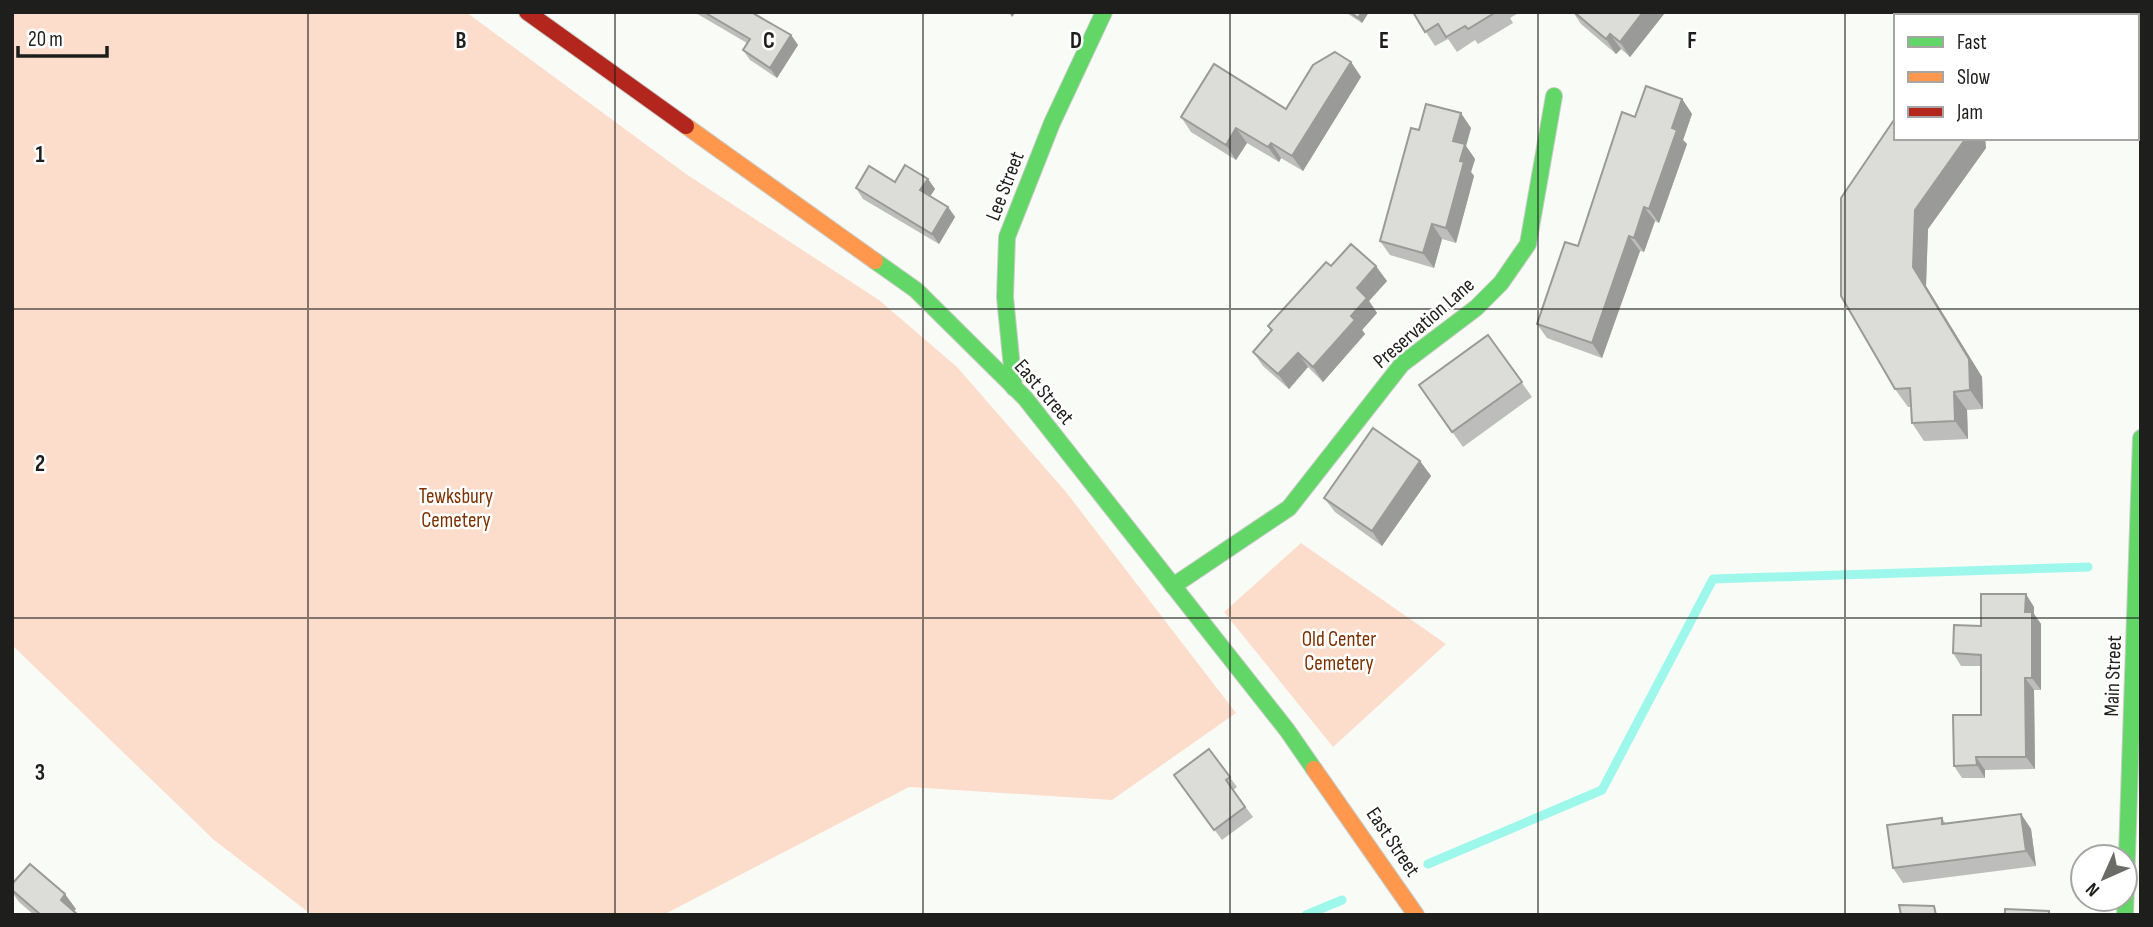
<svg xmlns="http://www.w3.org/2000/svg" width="2153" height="927" font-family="'Sofia Sans Condensed',sans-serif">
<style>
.green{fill:#fcddcc}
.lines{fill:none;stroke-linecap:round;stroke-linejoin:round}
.stream{stroke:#9df8eb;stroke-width:9}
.fast-casing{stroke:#caccc8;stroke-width:18}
.slow-casing{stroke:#caccc8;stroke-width:18}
.jam-casing{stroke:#caccc8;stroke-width:18}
.fast{stroke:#63d668;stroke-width:16}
.slow{stroke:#ff974d;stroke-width:16}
.jam{stroke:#b3261e;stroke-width:16}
.wall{fill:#bdbdbb}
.shaded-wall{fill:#9a9a98}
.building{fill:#dcdcd9;stroke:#9a9a98;stroke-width:2}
.grid{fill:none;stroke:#1e1e1c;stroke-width:2;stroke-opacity:0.55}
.labels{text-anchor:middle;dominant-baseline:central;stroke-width:5;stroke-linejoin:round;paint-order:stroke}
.street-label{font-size:21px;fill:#1e1e1c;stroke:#fff}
.park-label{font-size:21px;fill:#7c3100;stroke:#fff}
.grid-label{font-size:23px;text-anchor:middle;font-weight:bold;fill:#1e1e1c;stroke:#fff;stroke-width:5;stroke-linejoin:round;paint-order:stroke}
</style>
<rect width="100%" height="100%" fill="#f9fbf6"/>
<g class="green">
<polygon points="12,12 466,12 686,174 879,300 957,367 1066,492 1236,713 1112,800 909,787 663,915 312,915 214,840 12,645"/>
<polygon points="1301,543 1446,644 1333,747 1224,612"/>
</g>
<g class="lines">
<g class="stream">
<polyline points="1428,864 1602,790 1713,579 2088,567"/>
<polyline points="1306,915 1342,900"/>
</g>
<defs>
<g id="fast">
<polyline points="875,261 916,290 1025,398 1287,730 1314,769"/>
<polyline points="1014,388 1005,297 1007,237 1052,123 1104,12"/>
<polyline points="1173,586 1289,508 1402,364 1476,308 1501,283 1528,244 1554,96"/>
<polyline points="2125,915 2141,438"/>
</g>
<g id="slow">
<polyline points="686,126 875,261"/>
<polyline points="1314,769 1416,915"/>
</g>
<polyline id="jam" points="527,12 686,126"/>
</defs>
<use href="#fast" class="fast-casing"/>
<use href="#slow" class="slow-casing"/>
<use href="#jam" class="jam-casing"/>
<use href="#fast" class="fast"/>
<use href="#slow" class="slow"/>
<use href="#jam" class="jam"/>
</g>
<g class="wall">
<polygon points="694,12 751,12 791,35 798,45 777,78 750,60 743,50 747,43"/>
<polygon points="1345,12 1369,12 1362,23"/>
<polygon points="1413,12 1520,12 1510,18 1513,23 1478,44 1475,40 1457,52 1448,39 1435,46"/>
<polygon points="1573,12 1662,12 1664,14 1630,57 1621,49 1616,54 1581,24"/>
<polygon points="1351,62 1361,77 1303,171 1281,158 1279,162 1247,143 1236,160 1191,132 1181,117 1286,109"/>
<polygon points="1682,99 1692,114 1683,140 1687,144 1659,223 1655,221 1644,252 1640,251 1602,358 1547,338 1537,324 1578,246 1635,117"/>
<polygon points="1471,128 1466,146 1475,159 1471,172 1474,176 1456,243 1442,239 1434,268 1390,255 1380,241 1419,130"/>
<polygon points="1896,138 1985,138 1986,148 1928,229 1926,286 1982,377 1983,409 1967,410 1968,439 1924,441 1912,423 1911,407 1908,407 1895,389"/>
<polygon points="928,179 935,189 930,196 948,207 955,217 939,244 863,199 856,188"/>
<polygon points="1331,266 1387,281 1369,301 1377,313 1362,330 1365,334 1323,382 1308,367 1289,389 1263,366 1253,352 1271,331 1268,326"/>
<polygon points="1488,335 1532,397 1463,447 1419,385"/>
<polygon points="1420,461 1431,476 1382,546 1335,512 1324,498"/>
<polygon points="2034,607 2034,614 2041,624 2041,690 2034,690 2035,769 1985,770 1985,778 1962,778 1954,766 1981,715 1981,666 1961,666 1953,653 1981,626"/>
<polygon points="1209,749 1237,787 1233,790 1253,817 1222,840 1174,775"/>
<polygon points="2021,814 2031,829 2036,866 1903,883 1893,868 1942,818 1946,824"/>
<polygon points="12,884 76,909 74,911 78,915 34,915 19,902 12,892"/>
</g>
<g class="shaded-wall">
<polygon points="1009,12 1016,12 1012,17"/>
<polygon points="1362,12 1369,12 1362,23 1358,18"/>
<polygon points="1643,12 1662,12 1664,14 1630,57 1620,42"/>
<polygon points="1610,34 1621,49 1616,54 1606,39"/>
<polygon points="791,35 798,45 777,78 770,68"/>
<polygon points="1351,62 1361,77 1303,171 1292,156"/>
<polygon points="1682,99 1692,114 1683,140 1687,144 1659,223 1649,209 1672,128"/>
<polygon points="1461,113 1471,128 1466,146 1475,159 1471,172 1474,176 1456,243 1446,228 1460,161 1453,141"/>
<polygon points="1236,128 1247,143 1236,160 1226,145"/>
<polygon points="1966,138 1985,138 1986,148 1928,229 1926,286 1982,377 1983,409 1970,390 1913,267 1915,210"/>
<polygon points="1271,143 1281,158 1279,162 1268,147"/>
<polygon points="928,179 935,189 927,201 920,190"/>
<polygon points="948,207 955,217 939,244 932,234"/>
<polygon points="1644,207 1655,221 1644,252 1634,238"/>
<polygon points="1432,224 1442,239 1434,268 1423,253"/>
<polygon points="1629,236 1640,251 1602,358 1592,343"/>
<polygon points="1376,266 1387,281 1369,301 1377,313 1362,330 1365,334 1323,382 1313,367 1351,316 1357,288"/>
<polygon points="1298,353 1308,367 1289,389 1278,374"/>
<polygon points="1954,392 1967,410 1968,439 1955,421"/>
<polygon points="1420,461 1431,476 1382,546 1372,531"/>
<polygon points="2026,594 2034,607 2034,614 2041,624 2041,690 2032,678 2025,612"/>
<polygon points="2025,678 2034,690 2035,769 2026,757"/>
<polygon points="1976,757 1985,770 1985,778 1977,765"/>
<polygon points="2021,814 2031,829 2036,866 2026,851"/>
<polygon points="65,894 76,909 71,914 61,900"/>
</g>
<g class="building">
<polygon points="704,12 751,12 791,35 770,68 743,50 750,39"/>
<polygon points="1350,12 1362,12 1358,18"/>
<polygon points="1413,12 1496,12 1468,29 1465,26 1446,37 1438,24 1425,32"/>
<polygon points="1574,12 1643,12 1620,42 1610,34 1606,39"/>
<polygon points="1335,52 1351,62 1292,156 1271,143 1268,147 1236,128 1226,145 1181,117 1214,64 1286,109 1313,65"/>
<polygon points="1646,86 1682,99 1672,128 1677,130 1649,209 1644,207 1634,238 1629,236 1592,343 1537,324 1565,242 1578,246 1622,112 1635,117"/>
<polygon points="1426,104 1461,113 1453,141 1465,144 1460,161 1464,162 1446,228 1432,224 1423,253 1380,241 1411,128 1419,130"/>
<polygon points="1896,117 1896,138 1966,138 1915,210 1913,267 1969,359 1970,390 1954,392 1955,421 1912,423 1910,388 1895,389 1841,296 1841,198"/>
<polygon points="905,165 928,179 920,190 948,207 932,234 856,188 869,166 895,182"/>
<polygon points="1351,244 1376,266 1357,288 1367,298 1351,316 1355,320 1313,367 1298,353 1278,374 1253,352 1272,330 1268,326 1326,262 1331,266"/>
<polygon points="1488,335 1522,382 1452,432 1419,385"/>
<polygon points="1373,428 1420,461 1372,531 1324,498"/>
<polygon points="1981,594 2026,594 2025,612 2032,612 2032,678 2025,678 2026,757 1976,757 1977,765 1954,766 1953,715 1981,715 1981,655 1953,653 1954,625 1981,626"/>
<polygon points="1209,749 1230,777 1226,780 1245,807 1214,830 1174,775"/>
<polygon points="2021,814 2026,851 1893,868 1887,825 1942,818 1942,824"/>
<polygon points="30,864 65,894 61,900 78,915 41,915 12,890 12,884"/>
<polygon points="1899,905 1934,906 1936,915 1901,915"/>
<polygon points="2005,909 2049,911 2049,915 2005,915"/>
</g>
<path class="grid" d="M308,12V915M615,12V915M923,12V915M1230,12V915M1538,12V915M1845,12V915M12,309H2141M12,618H2141"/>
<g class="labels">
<g class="street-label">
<text transform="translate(1005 186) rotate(-69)">Lee Street</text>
<text transform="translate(1424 323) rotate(-41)">Preservation Lane</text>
<text transform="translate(1044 392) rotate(49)">East Street</text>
<text transform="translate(2113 676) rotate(-88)">Main Street</text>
<text transform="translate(1393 842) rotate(56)">East Street</text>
</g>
<g class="park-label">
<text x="456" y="496">Tewksbury<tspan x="456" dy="24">Cemetery</tspan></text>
<text x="1339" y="639">Old Center<tspan x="1339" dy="24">Cemetery</tspan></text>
</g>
</g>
<g class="grid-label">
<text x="461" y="48">B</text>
<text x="769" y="48">C</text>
<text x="1076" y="48">D</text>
<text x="1384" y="48">E</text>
<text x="1692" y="48">F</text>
<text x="40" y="162">1</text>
<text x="40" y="471">2</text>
<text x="40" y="780">3</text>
</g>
<rect width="2153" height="927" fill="none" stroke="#1e1e1c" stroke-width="28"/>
<rect x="1894" y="14" width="245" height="126" fill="#ffffff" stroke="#a5a5a4" stroke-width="2"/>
<rect x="1908" y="37" width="35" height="10" fill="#63d668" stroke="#a5a5a4" stroke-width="2"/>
<text x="1957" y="49" font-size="21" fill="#1e1e1c">Fast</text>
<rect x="1908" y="72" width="35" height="10" fill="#ff974d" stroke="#a5a5a4" stroke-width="2"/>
<text x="1957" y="84" font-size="21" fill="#1e1e1c">Slow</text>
<rect x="1908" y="107" width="35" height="10" fill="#b3261e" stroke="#a5a5a4" stroke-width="2"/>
<text x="1957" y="119" font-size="21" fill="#1e1e1c">Jam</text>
<g transform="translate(2104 878) rotate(225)"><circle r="33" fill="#ffffff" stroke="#a5a5a4" stroke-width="2"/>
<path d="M0-5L12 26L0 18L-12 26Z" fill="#6b6b68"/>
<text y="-10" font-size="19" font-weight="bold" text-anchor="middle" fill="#1e1e1c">N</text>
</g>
<path d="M18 46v10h89v-10" fill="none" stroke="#1e1e1c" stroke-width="3.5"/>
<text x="28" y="46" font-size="21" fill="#1e1e1c" stroke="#ffffff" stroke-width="5" paint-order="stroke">20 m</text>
</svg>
